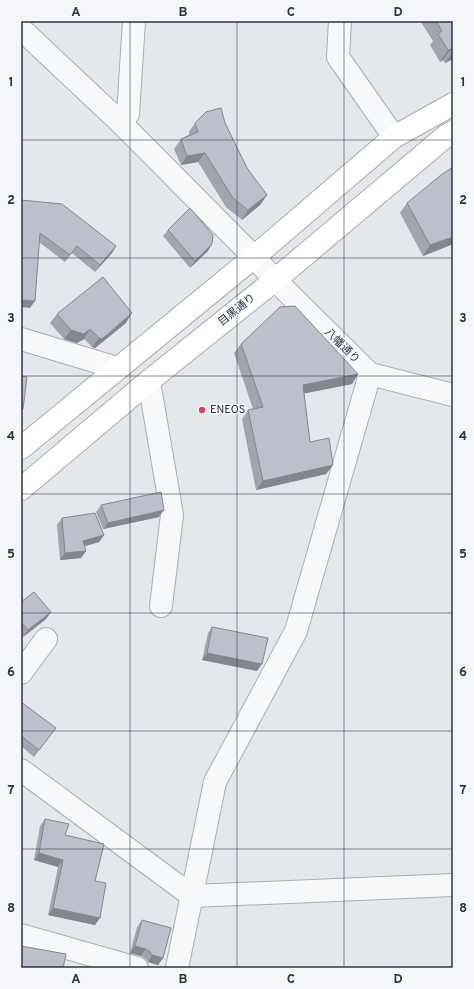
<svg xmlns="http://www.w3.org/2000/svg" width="474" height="989" font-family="Overpass,'Noto Sans JP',sans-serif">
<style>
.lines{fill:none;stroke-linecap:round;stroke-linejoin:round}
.minor-casing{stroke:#a9aeb7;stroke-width:24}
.major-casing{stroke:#a3abb8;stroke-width:24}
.minor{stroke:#f7f8fa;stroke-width:22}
.major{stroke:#fff;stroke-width:22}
.wall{fill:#a1a5ae}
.shaded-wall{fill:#83868d}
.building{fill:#bbc0ca;stroke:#83868d}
.grid{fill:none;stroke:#2b3445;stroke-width:1;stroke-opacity:0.55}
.poi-dot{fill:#d1495b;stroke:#f4f6f9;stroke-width:1.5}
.labels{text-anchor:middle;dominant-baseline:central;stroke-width:3;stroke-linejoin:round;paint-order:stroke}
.street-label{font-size:11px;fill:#2b3445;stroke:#f4f6f9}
.poi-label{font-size:11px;fill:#2b3445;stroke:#f4f6f9;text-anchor:start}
.neatline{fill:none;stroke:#2b3445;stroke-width:1.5}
.grid-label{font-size:13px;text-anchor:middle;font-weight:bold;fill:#2b3445}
</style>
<rect width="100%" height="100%" fill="#e4e7ec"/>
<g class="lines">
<defs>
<g id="minor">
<polyline points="340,21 338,57 394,137"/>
<polyline points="21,29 121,123 254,257 275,280 370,374 453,395"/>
<polyline points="121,123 128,114 134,21"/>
<polyline points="21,339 117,368"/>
<polyline points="149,381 172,515 161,606"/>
<polyline points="21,673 46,639"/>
<polyline points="21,770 192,896 453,885"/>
<polyline points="21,935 137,968"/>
<polyline points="177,968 215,782 296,631 370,374"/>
</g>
<g id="major">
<polyline points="21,448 254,257 394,137 453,104"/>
<polyline points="21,489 149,381 275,280 446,136 453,132"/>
</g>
</defs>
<use href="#minor" class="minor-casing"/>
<use href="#major" class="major-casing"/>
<use href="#minor" class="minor"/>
<use href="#major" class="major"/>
</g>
<g class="wall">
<polygon points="422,21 453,21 453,59 445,63 443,60 440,62 430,45 433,41 421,22"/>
<polygon points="195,123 225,123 247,168 267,195 260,205 242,220 226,207 198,162 181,165 174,149 181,139 189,135 189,132"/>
<polygon points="21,200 116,246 112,253 95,272 72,253 65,262 39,242 30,308"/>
<polygon points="407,203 453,244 423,256 400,213"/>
<polygon points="168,230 208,251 190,268 163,236"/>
<polygon points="57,314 126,323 95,348 92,347 84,339 77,343 64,339 50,323"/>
<polygon points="241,344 358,374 352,384 304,393 310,442 333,465 326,474 256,490 242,419 248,410 253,409 234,353"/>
<polygon points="101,505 159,517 103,529 96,512"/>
<polygon points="62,518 104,535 99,542 85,546 86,551 81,558 60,560 57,525"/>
<polygon points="21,602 51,612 46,619 23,637 21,634"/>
<polygon points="212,627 257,671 202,660 208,633"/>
<polygon points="21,702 56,728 34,757 21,746"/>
<polygon points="45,819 65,835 95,881 95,925 48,915 58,867 34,860 40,826"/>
<polygon points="142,920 163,958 158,965 148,962 146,959 141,956 130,953 137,927"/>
</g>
<g class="shaded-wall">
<polygon points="451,49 443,60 440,62 448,50"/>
<polygon points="453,52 453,59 445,63"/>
<polygon points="205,153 198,162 181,165 187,156"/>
<polygon points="267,195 260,205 242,220 248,210"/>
<polygon points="453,237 453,244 423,256 430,245"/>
<polygon points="212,244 208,251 190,268 195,261"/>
<polygon points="116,246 112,253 95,272 100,265"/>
<polygon points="21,300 35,301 30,308 21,307"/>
<polygon points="132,313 126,323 95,348 92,347 99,338"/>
<polygon points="90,329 84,339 77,343 64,339 71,330"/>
<polygon points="358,374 352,384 297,395 303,385"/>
<polygon points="333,465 326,474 256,490 263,481"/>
<polygon points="164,510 159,517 103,529 108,523"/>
<polygon points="104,535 99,542 78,548 83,541"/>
<polygon points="86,551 81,558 60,560 65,553"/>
<polygon points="51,612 46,619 23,637 28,630"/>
<polygon points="207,653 262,664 257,671 202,660"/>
<polygon points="39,853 63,860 58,867 34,860"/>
<polygon points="53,908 100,918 95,925 48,915"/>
<polygon points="135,946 146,949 141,956 130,953"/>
<polygon points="152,955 163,958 158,965 148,962"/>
</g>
<g class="building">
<polygon points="436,21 453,21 453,52 451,49 448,50 438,34 442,31"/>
<polygon points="221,108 225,123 247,168 267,195 248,210 233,198 205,153 187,156 181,139 198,132 195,123 206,112"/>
<polygon points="453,167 453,237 430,245 407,203 441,175"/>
<polygon points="21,200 62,204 116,246 100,265 77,246 70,255 40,233 35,301 21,300"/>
<polygon points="190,208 213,235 212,244 195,261 168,230"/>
<polygon points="103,277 132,313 102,339 99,338 90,329 84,334 71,330 57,314"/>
<polygon points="295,306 358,374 303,385 310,442 329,438 333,465 263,481 248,410 263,407 241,344 280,307"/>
<polygon points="21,376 27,377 23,409 21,411"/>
<polygon points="161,492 164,510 108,523 101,505"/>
<polygon points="95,513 104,535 83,541 86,551 65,553 62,518"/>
<polygon points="34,592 51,612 28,630 21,622 21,602"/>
<polygon points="212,627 268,638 262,664 207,653"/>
<polygon points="21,702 56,728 39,750 21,736"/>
<polygon points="45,819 69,824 65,835 104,844 95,881 106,883 100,918 53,908 63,860 39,853"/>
<polygon points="142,920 171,928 163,958 152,955 150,952 146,949 135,946"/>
<polygon points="21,946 66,954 63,968 21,968"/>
</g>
<path class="grid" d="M130,21V968M237,21V968M344,21V968M21,140H453M21,258H453M21,376H453M21,494H453M21,613H453M21,731H453M21,849H453"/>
<circle class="poi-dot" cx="202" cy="410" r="4"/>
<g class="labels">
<g class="street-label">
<text transform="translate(237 310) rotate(-39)">目黒通り</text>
<text transform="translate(342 346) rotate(45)">八幡通り</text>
</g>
<g class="poi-label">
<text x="210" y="410">ENEOS</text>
</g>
</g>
<rect width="474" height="989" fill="none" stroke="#f4f6f9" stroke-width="44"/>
<rect x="22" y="22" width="430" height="945" class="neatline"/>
<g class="grid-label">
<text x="76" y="16">A</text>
<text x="183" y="16">B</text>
<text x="291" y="16">C</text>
<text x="398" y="16">D</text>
<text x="11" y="86">1</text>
<text x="463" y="86">1</text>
<text x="11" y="204">2</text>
<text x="463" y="204">2</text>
<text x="11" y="322">3</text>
<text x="463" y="322">3</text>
<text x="11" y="440">4</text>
<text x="463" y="440">4</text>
<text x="11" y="558">5</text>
<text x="463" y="558">5</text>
<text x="11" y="676">6</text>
<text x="463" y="676">6</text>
<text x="11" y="794">7</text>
<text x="463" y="794">7</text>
<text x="11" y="912">8</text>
<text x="463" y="912">8</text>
<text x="76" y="983">A</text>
<text x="183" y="983">B</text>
<text x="291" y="983">C</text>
<text x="398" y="983">D</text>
</g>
</svg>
